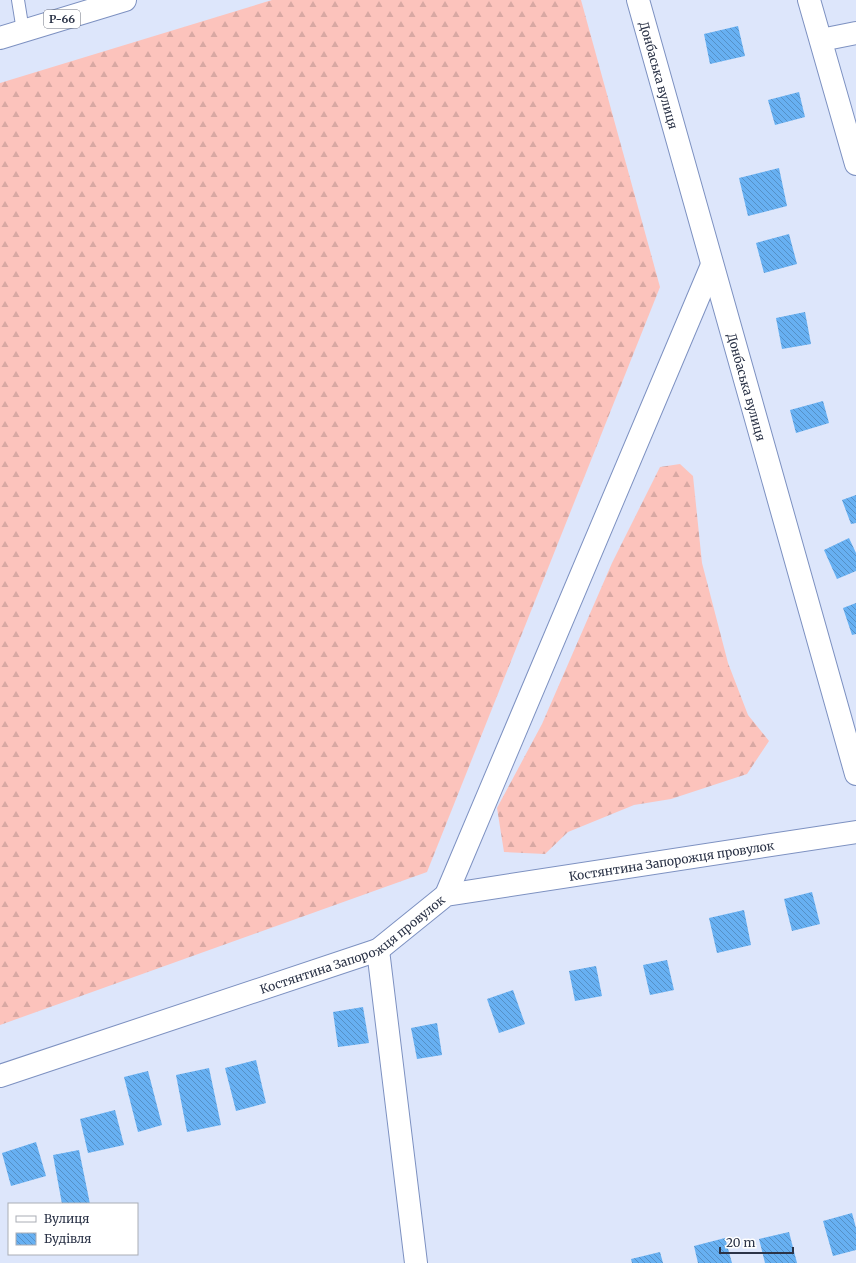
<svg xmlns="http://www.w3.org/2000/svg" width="856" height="1263" font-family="Merriweather,serif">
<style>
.forest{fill:url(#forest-firs)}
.building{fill:url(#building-back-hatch)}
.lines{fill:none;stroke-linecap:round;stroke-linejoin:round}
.service-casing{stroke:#7d91c1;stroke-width:14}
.minor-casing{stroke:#7d91c1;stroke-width:24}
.primary-casing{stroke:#7d91c1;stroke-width:24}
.service{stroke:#fff;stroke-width:12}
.minor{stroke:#fff;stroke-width:22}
.primary{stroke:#fff;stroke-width:22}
.labels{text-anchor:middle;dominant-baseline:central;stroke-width:4;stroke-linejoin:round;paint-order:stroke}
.shield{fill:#fff;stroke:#6b707e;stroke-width:1}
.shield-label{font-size:11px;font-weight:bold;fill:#2b3347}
.street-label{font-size:12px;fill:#2b3347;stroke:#fff}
</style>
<defs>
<pattern id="forest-firs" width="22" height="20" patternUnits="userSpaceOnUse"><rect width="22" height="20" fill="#fcc3bc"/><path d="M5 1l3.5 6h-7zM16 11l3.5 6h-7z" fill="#d8a8a3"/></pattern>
<pattern id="building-back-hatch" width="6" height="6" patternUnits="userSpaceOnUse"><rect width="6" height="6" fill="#67b0f2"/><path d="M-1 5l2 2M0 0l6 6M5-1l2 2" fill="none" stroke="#5590c6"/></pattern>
</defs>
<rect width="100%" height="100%" fill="#dde6fb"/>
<g class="forest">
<polygon points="272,0 581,0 660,287 427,872 0,1025 0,83"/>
<polygon points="680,464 693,476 702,563 728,663 748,715 769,741 747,774 671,799 634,805 568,832 545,854 504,852 497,808 542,724 612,563 660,467"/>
</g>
<g class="building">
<polygon points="738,26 745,56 710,64 704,34"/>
<polygon points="799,92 805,117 775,125 768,100"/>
<polygon points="779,168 787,206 748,216 739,178"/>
<polygon points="789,234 797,264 764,273 756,243"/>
<polygon points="805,312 811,344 782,349 776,318"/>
<polygon points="823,401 829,423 796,433 790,410"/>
<polygon points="856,495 856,523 851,524 842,500"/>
<polygon points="849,538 856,553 856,571 837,579 824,550"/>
<polygon points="856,603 856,634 852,635 843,608"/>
<polygon points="812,892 820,924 792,931 784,899"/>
<polygon points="744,910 751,945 717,953 709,918"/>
<polygon points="667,960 674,990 650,995 643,965"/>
<polygon points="596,966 602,996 575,1001 569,971"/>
<polygon points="513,990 525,1024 499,1033 487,999"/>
<polygon points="363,1007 369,1043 338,1047 333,1012"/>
<polygon points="437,1023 442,1055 417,1059 411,1028"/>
<polygon points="256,1060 266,1103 236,1111 225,1068"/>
<polygon points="209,1068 221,1125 187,1132 176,1075"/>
<polygon points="148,1071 162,1125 138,1132 124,1077"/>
<polygon points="115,1110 124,1145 88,1153 80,1119"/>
<polygon points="36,1142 46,1176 11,1186 2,1153"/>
<polygon points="79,1150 90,1204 62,1204 53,1155"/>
<polygon points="852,1213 856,1228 856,1250 833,1256 823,1221"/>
<polygon points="789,1232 797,1263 765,1263 759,1239"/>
<polygon points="725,1238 732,1263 698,1263 694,1246"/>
<polygon points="660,1252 663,1263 632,1263 631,1259"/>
</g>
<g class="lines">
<defs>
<polyline id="service" points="18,0 23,31"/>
<g id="minor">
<path id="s1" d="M638,0L856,774"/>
<polyline points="809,0 856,164"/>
<polyline points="821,40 856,33"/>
<polyline points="446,895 712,265"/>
<polyline points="378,950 416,1263"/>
<path id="s2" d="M0,1076L378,950L446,895L856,832"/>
</g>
<polyline id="primary" points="0,38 125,0"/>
</defs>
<use href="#service" class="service-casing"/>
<use href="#minor" class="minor-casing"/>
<use href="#primary" class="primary-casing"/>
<use href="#service" class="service"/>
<use href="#minor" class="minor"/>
<use href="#primary" class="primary"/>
</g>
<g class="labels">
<rect class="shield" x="44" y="10" width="36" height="18" rx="3"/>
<g class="shield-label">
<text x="62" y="19">Р-66</text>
</g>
<g class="street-label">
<text stroke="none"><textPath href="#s1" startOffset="78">Донбаська вулиця</textPath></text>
<text stroke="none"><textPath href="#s1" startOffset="402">Донбаська вулиця</textPath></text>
<text stroke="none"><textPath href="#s2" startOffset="714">Костянтина Запорожця провулок</textPath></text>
<text stroke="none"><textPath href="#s2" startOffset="378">Костянтина Запорожця провулок</textPath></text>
</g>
</g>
<rect x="8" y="1203" width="130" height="52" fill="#ffffff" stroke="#aaadb5"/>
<rect x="16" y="1216" width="20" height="6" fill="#ffffff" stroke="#aaadb5"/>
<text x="44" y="1223" font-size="12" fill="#2b3347">Вулиця</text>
<rect x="16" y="1233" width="20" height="12" fill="url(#building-back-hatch)" stroke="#aaadb5"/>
<text x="44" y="1243" font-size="12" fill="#2b3347">Будівля</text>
<path d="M720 1247v6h73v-6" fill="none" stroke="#2b3347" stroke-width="2"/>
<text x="726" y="1247" font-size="12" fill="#2b3347" stroke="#ffffff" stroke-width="3" paint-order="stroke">20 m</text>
</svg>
